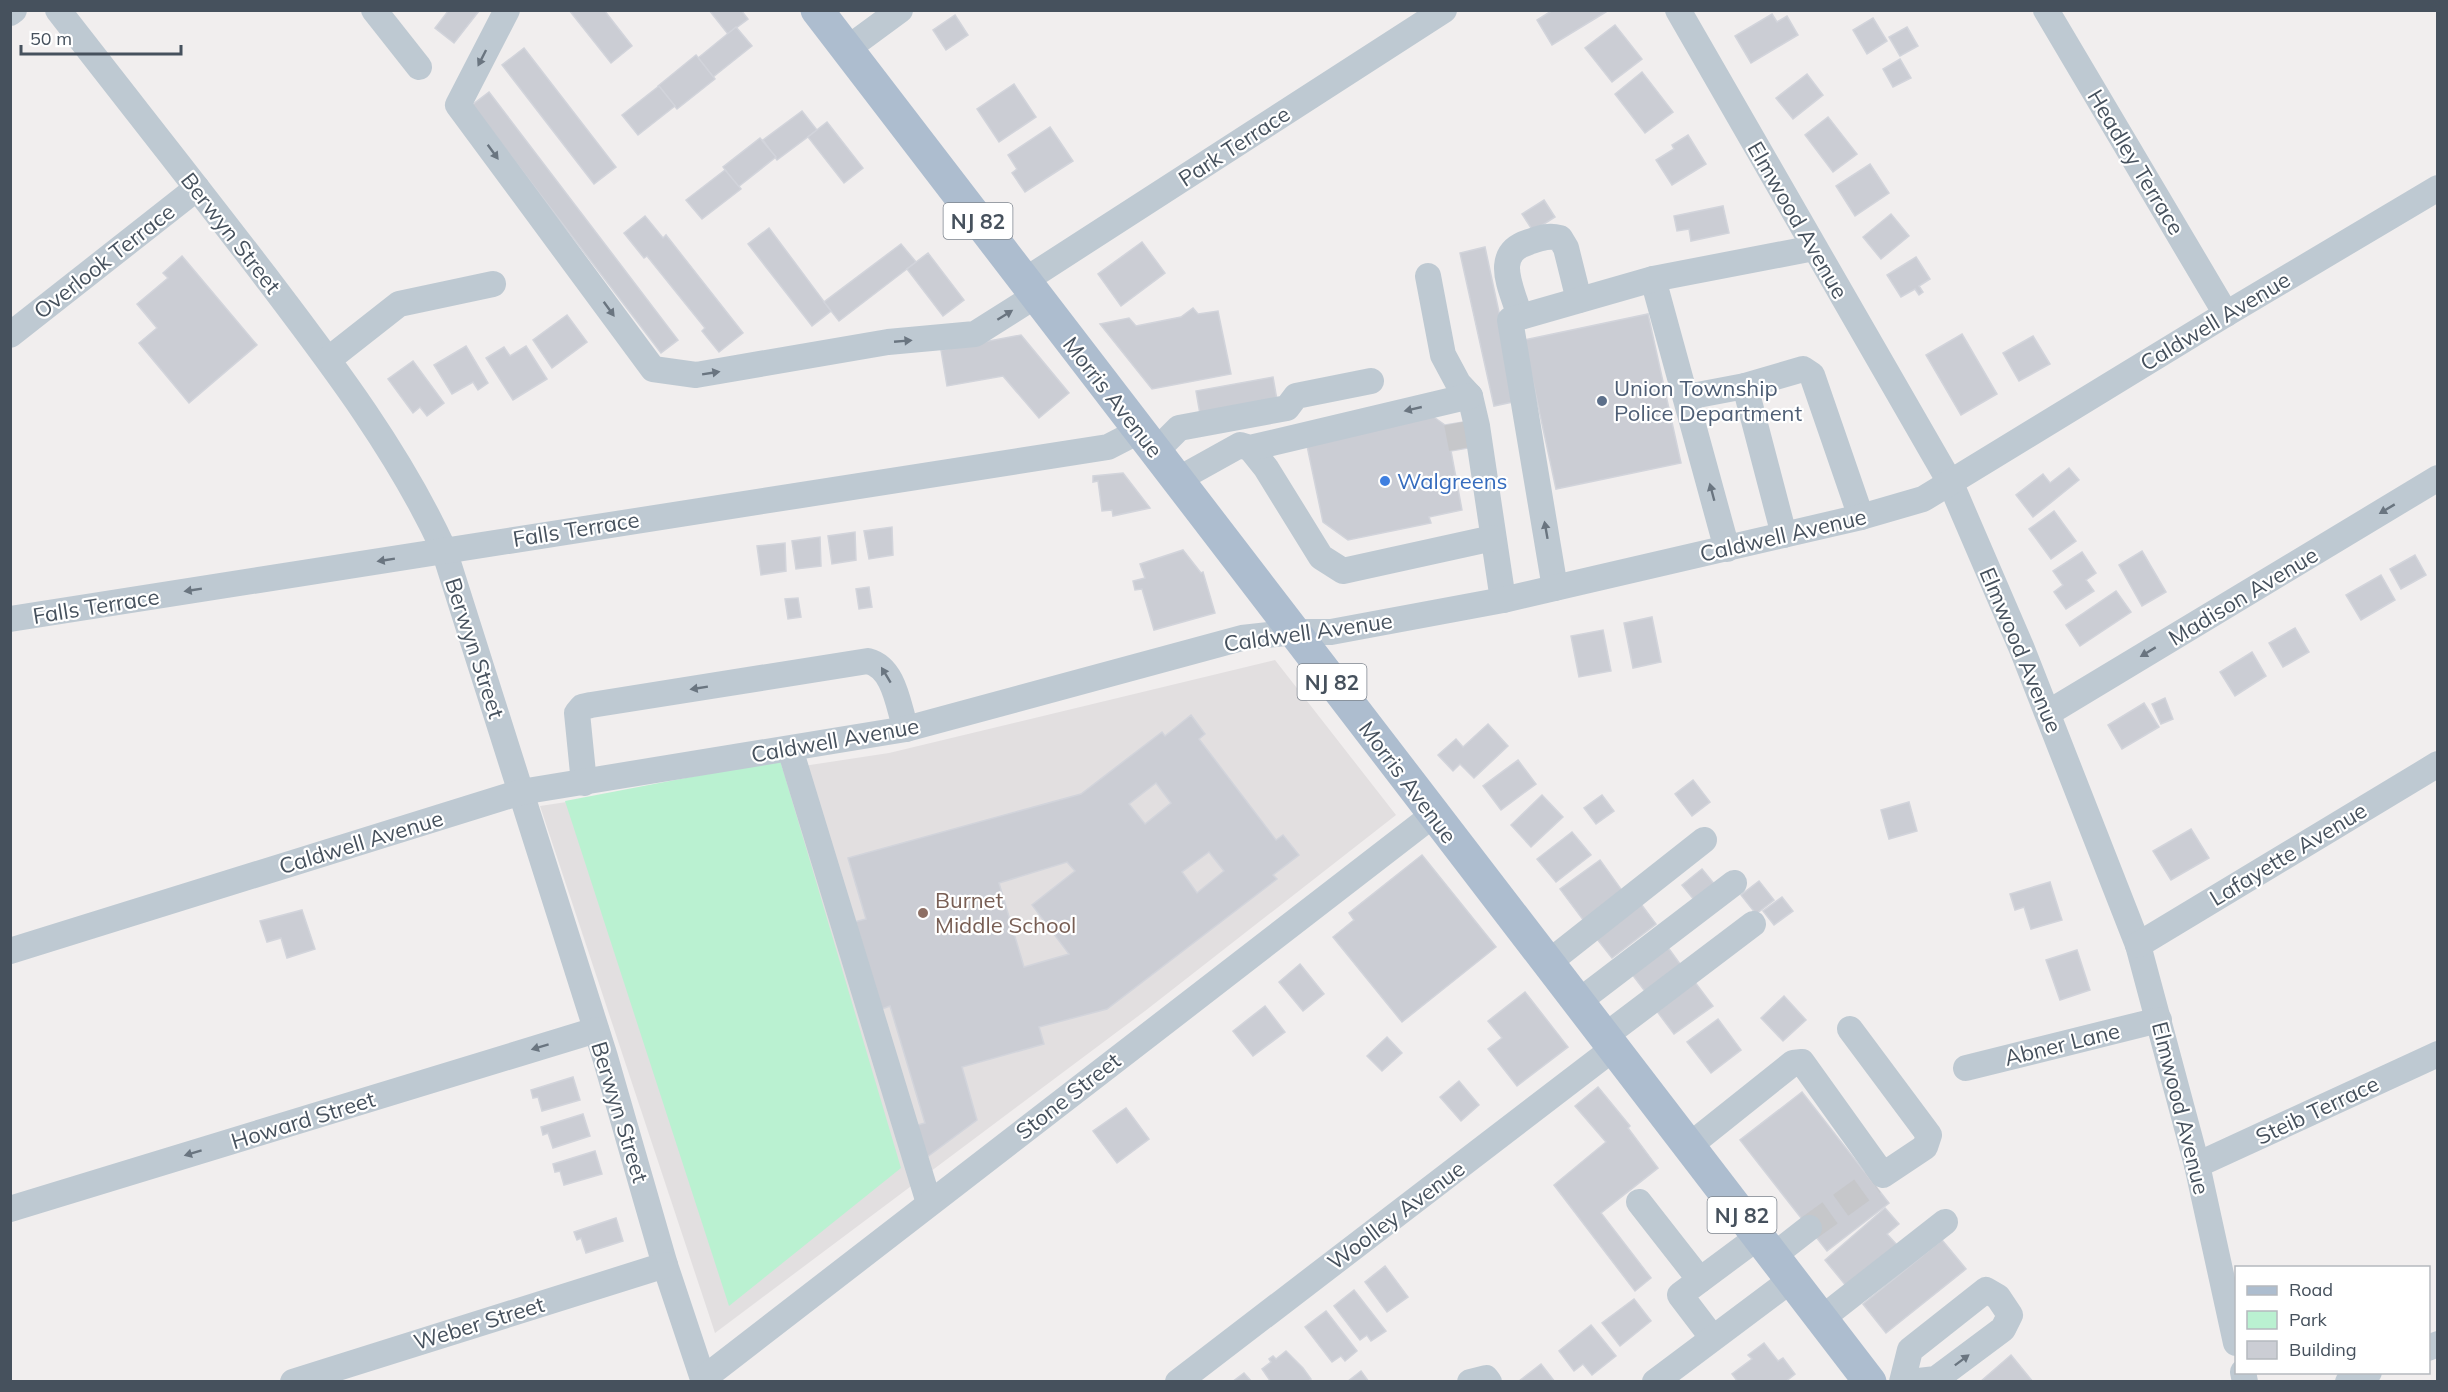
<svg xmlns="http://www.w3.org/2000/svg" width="2448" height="1392" font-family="Mulish,sans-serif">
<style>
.education{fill:#e2dfe0}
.green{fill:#baf1d1}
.building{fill:#cbcdd4;stroke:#d2d4db;stroke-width:1.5;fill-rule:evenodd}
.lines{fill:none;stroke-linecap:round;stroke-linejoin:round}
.minor-tunnel{stroke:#c6c7ca;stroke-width:26;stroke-dasharray:26 13;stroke-linecap:butt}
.minor{stroke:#bec9d2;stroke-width:26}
.major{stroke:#adbdcf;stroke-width:33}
.oneway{fill:#6a7580}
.service-dot{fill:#5c6f8a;stroke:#fff;stroke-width:2}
.shop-dot{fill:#3f7fe0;stroke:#fff;stroke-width:2}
.education-dot{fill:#8d6e63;stroke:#fff;stroke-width:2}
.labels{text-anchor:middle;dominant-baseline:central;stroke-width:4.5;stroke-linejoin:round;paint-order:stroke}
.shield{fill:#fff;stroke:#7e858e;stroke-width:1.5}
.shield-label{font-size:21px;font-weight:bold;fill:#46515d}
.street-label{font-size:22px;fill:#46515d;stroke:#fff}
.service-label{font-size:22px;fill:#4e5e75;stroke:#fff;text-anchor:start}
.shop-label{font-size:22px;fill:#366cbe;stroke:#fff;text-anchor:start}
.education-label{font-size:22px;fill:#785e54;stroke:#fff;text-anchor:start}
</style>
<rect width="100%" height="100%" fill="#f1eeee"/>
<polygon class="education" points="1275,660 1396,815 1145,1011 715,1333 540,806 889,753"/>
<polygon class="green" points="780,760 901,1168 729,1306 565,801"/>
<g class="building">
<polygon points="449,10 479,11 454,43 435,28"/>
<polygon points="569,10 604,10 632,46 611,63"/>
<polygon points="709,10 741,10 748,19 728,34"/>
<polygon points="1553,10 1605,10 1606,12 1552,45 1537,20"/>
<polygon points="1772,14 1777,22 1787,16 1798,35 1751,63 1735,36"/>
<polygon points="955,15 968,35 946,50 933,30"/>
<polygon points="1873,18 1887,41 1867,54 1853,30"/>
<polygon points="1615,25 1642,59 1612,82 1585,48"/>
<polygon points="736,27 752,46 713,77 698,58"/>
<polygon points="1907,27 1918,46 1900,56 1889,37"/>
<polygon points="524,48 616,167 594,184 502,65"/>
<polygon points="696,55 715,79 677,109 658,86"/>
<polygon points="1900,59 1911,78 1893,87 1883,69"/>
<polygon points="1642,72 1673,112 1645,133 1615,94"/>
<polygon points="1807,74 1823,95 1793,119 1776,98"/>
<polygon points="1014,84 1036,117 999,142 977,109"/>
<polygon points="659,86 675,106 638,135 622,115"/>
<polygon points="489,92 678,340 661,353 472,105"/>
<polygon points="802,111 817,130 777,160 763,140"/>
<polygon points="1828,117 1857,154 1833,172 1805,135"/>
<polygon points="827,122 863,168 844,183 808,137"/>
<polygon points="1050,127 1073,161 1025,192 1012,173 1017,169 1008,155"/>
<polygon points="1688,135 1706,164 1672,185 1656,160 1674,149 1672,145"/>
<polygon points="760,138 776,157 738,187 723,167"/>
<polygon points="1870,164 1889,193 1855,216 1836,186"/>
<polygon points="725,170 741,189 702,219 686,200"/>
<polygon points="1544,200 1555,217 1533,231 1522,214"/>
<polygon points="1723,206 1729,233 1691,241 1689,229 1677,231 1674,216"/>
<polygon points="1891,214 1909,236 1881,259 1863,237"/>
<polygon points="645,216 663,238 666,235 743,333 719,352 702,331 705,328 647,256 644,258 624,233"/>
<polygon points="769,228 831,311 812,326 748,244"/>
<polygon points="1142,242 1165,273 1121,306 1098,274"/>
<polygon points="901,244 916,262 839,321 824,302"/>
<polygon points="1485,247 1518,401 1494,406 1460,253"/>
<polygon points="928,253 964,300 943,316 907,269"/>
<polygon points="182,256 257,345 189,403 139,343 157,328 137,304 168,278 163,273"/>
<polygon points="1916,257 1930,279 1919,286 1923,292 1919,295 1915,289 1901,297 1887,275"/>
<polygon points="1193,308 1198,314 1218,311 1231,374 1152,389 1100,324 1129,318 1136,326 1181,317"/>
<polygon points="1648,314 1681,463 1556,489 1524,340"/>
<polygon points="567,315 587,342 552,368 533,340"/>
<polygon points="1962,334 1997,394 1961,415 1926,355"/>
<polygon points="1021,335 1069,393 1039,418 1003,376 947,386 941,350"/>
<polygon points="2033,336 2050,364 2019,381 2003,353"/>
<polygon points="466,346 488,383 478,390 473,382 452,394 434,365"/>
<polygon points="526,346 547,379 513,400 486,358 504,347 510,356"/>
<polygon points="413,361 444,403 427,416 420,407 413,413 388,379"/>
<polygon points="1273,377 1278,406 1201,420 1196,391"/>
<polygon points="1431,415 1445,425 1469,421 1474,447 1451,451 1462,510 1429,517 1431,523 1348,540 1323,522 1306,441"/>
<polygon points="2069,468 2079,480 2033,517 2016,495 2043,474 2050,483"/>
<polygon points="1123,473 1150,508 1113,516 1112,510 1102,511 1098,481 1093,482 1093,476"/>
<polygon points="2054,511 2076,541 2051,559 2029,529"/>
<polygon points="892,527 893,555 869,559 864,531"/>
<polygon points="855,532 856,560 832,564 828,536"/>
<polygon points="820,537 821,566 796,569 792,541"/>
<polygon points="785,543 786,571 761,575 757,546"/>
<polygon points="1183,550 1201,573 1203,572 1215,613 1154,630 1142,589 1135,590 1133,581 1145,578 1140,564"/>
<polygon points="2142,551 2166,592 2142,606 2119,565"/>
<polygon points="2082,552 2096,573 2086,580 2094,591 2066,609 2054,592 2063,585 2053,571"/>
<polygon points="2415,555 2426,575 2401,589 2390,569"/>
<polygon points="2381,575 2395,600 2361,620 2346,595"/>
<polygon points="869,587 872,607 859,609 856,589"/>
<polygon points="2116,591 2131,612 2080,646 2066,625"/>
<polygon points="798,598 801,617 788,619 785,599"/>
<polygon points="1652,617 1661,662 1633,668 1624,623"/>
<polygon points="2295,628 2309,652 2283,667 2269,643"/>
<polygon points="1603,630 1611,671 1579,677 1571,636"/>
<polygon points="2252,652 2266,676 2235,696 2220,672"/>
<polygon points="2165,698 2173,719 2161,724 2152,704"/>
<polygon points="2144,703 2159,727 2122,749 2108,725"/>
<path d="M1191,715L1205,734L1199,739L1276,840L1283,835L1299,855L1273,875L1277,879L1107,1009L1039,1027L1044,1044L962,1067L977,1120L923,1160L914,1126L925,1123L890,1006L879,1010L854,922L866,919L848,858L1081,794L1162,732L1165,736ZM1156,783L1171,803L1145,824L1129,804ZM1209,852L1224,871L1197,893L1182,872ZM1067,862L1075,871L1032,905L1069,954L1024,967L999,883Z"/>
<polygon points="1488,724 1508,746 1474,778 1460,764 1453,771 1438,755 1456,739 1463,747"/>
<polygon points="1518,760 1536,784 1501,810 1483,786"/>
<polygon points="1693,780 1710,802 1692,816 1675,794"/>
<polygon points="1542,795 1563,817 1531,847 1511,825"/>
<polygon points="1602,795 1614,811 1596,824 1584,808"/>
<polygon points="1909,802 1917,831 1889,839 1881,810"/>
<polygon points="2191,829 2209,858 2171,880 2153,851"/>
<polygon points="1572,832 1591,855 1556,882 1537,859"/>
<polygon points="1422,855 1496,947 1402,1022 1333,937 1354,920 1349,913"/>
<polygon points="1600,860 1623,892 1584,921 1560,889"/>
<polygon points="1702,869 1715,885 1695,901 1682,885"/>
<polygon points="1759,881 1774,900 1756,914 1741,895"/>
<polygon points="2050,882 2062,920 2031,929 2024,907 2015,910 2010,894"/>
<polygon points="1782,897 1793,911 1774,925 1763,911"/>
<polygon points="1638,900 1656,924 1612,958 1593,934"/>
<polygon points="302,910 315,949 287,958 281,938 267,942 260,921"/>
<polygon points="1664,942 1683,968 1647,994 1628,969"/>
<polygon points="2077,950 2090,990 2060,1000 2046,960"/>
<polygon points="1300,964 1324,994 1303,1011 1279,982"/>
<polygon points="1691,977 1713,1006 1674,1034 1653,1006"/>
<polygon points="1525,992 1568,1047 1517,1086 1488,1049 1502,1038 1488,1021"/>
<polygon points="1784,996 1806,1020 1783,1041 1761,1018"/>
<polygon points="1265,1006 1285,1032 1253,1056 1233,1031"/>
<polygon points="1718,1019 1741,1050 1711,1073 1687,1042"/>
<polygon points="1387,1037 1402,1053 1382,1071 1367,1056"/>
<polygon points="573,1077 580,1100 542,1111 538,1097 533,1098 531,1090"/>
<polygon points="1459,1081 1479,1105 1461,1121 1440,1097"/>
<polygon points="1598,1087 1630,1126 1628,1128 1658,1168 1601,1213 1651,1278 1635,1291 1554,1185 1606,1142 1575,1106"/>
<polygon points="1802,1092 1889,1203 1827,1251 1740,1140"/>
<polygon points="1126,1108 1149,1139 1117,1163 1093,1131"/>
<polygon points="583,1114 590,1136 553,1148 548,1133 543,1135 541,1127"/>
<polygon points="595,1151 602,1174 564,1185 560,1171 555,1172 553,1164"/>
<polygon points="1885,1208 1899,1224 1887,1234 1897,1245 1847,1287 1825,1260"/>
<polygon points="616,1218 623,1241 586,1253 581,1238 577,1240 574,1232"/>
<polygon points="1942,1240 1966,1269 1886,1333 1863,1304"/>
<polygon points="1385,1266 1408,1297 1387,1312 1365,1282"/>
<polygon points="1354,1290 1386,1331 1371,1341 1367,1335 1360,1340 1334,1306"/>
<polygon points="1634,1299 1651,1321 1620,1346 1602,1323"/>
<polygon points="1326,1311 1357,1351 1345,1361 1341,1356 1332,1362 1305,1327"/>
<polygon points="1591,1325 1616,1356 1592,1375 1583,1364 1574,1371 1559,1351"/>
<polygon points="1764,1343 1778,1361 1783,1358 1795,1374 1785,1382 1738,1382 1732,1374 1752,1359 1748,1355"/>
<polygon points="1286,1351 1303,1368 1311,1379 1307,1382 1271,1382 1262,1369 1271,1362 1269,1359 1273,1356 1276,1359"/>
<polygon points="2011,1355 2033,1382 1980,1382"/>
<polygon points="1541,1364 1555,1382 1519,1381"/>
<polygon points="1361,1371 1369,1382 1347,1382"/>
<polygon points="1244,1373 1252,1382 1232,1382"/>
</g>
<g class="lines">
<g class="minor-tunnel">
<polyline points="1457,423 1462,449"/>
<polyline points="1809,1228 1873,1182"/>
</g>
<g class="minor">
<path d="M58,10C127,99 197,187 265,276C331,363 398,450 444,550L605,1057L665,1265L704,1382"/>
<polyline points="374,10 419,67"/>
<polyline points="507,10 458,105 653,369 696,375 888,342 975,334 1035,296"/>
<polyline points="1678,10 1951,484 2022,649 2138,945 2197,1165 2236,1343"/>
<polyline points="2046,10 2226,314"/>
<polyline points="10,13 14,10"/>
<polyline points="847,49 900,10"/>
<polyline points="1428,276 1443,355 1458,383 1470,396 1477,426 1503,600"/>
<polyline points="1653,279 1727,549"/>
<polyline points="1024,281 1444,10"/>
<path d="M1520,317C1512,288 1491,254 1529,242C1541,238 1548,235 1560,238L1566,248L1579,300"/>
<polyline points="10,335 197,188"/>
<polyline points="329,359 399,304 493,284"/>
<polyline points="1687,397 1745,386"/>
<polyline points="1250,448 1266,468 1321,557 1343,571 1493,538"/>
<polyline points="1155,452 1179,428 1287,408 1296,396 1371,381"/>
<polyline points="1177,480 1240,445 1250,448 1470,396"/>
<polyline points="1784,535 1745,386 1803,369 1812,375 1861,517"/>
<polyline points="1555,588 1510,320 1653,279 1814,248"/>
<polyline points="10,619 1108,447 1139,431"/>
<polyline points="2048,713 2438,478"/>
<polyline points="790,749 929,1203"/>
<path d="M584,783L577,713L582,707L591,705L868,661C895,668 898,706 906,729"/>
<polyline points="2138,945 2438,764"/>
<polyline points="10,951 521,792 906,729 1242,638 1294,632 1331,632 1503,600 1861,517 1923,499 2226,314 2438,188"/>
<polyline points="1548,963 1704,840"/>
<polyline points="1578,1002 1734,883"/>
<polyline points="1605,1036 1753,924"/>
<polyline points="1966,1068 2159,1020"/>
<polyline points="1689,1146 1793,1063 1802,1062 1883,1175 1925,1147 1929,1135 1850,1029"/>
<polyline points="2197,1165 2438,1054"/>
<polyline points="1639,1202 1700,1280"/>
<polyline points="10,1209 596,1030"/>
<polyline points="1773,1256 1809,1228"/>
<polyline points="1821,1319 1945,1222"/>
<polyline points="1712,1337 1680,1295 1758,1237"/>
<polyline points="2428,1348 2438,1344"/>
<polyline points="2243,1372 2245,1382"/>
<polyline points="703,1379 1433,815"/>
<polyline points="293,1382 665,1265"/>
<polyline points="1178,1382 1614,1048"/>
<polyline points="1470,1382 1486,1378 1489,1382"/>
<polyline points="1655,1382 1791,1280"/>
<polyline points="1902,1382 1910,1350 1986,1290 1998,1297 2010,1315 2003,1329 1936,1379 1910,1382"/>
<polyline points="2348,1382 2369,1372"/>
</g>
<polyline class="major" points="817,10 1870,1382"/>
</g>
<defs><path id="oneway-solid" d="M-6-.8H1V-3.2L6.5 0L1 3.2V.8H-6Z" transform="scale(1.5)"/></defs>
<g class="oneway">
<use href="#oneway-solid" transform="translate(482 58) rotate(117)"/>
<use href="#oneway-solid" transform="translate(493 152) rotate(54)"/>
<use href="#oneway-solid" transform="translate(609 309) rotate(54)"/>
<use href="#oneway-solid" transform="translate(1005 315) rotate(-32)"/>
<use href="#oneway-solid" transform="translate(903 341) rotate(-5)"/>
<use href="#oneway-solid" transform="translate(711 373) rotate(-9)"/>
<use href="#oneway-solid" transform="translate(1413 409) rotate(167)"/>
<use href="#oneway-solid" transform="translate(1712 492) rotate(-105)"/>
<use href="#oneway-solid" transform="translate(2387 509) rotate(149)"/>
<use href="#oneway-solid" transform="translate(1546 530) rotate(-100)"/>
<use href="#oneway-solid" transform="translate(386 560) rotate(171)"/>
<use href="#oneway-solid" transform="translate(193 590) rotate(171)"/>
<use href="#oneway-solid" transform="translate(2148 652) rotate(149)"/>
<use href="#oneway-solid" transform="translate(886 675) rotate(-121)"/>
<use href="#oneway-solid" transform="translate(699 688) rotate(171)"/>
<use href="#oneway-solid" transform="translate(540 1047) rotate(163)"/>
<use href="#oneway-solid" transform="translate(193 1153) rotate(163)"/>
<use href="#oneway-solid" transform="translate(1962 1360) rotate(-37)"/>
</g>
<circle class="service-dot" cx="1602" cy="401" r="6"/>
<circle class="shop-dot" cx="1385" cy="481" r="6"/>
<circle class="education-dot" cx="923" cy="913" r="6"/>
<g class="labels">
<g class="shield">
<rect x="943.5" y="203" width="69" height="36" rx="4.5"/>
<rect x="1297.5" y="664" width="69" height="36" rx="4.5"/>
<rect x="1707.5" y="1197" width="69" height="36" rx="4.5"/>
</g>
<g class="shield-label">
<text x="978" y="221">NJ 82</text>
<text x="1332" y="682">NJ 82</text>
<text x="1742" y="1215">NJ 82</text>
</g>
<g class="street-label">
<text transform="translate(1234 146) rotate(-33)">Park Terrace</text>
<text transform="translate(2136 162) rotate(59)">Headley Terrace</text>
<text transform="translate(1798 220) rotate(60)">Elmwood Avenue</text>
<text transform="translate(231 233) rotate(52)">Berwyn Street</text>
<text transform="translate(104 261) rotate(-38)">Overlook Terrace</text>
<text transform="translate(2215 321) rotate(-31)">Caldwell Avenue</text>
<text transform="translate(1113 397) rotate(52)">Morris Avenue</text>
<text transform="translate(576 529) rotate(-9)">Falls Terrace</text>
<text transform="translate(1783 535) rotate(-13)">Caldwell Avenue</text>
<text transform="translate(2243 596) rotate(-31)">Madison Avenue</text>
<text transform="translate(96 606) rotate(-9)">Falls Terrace</text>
<text transform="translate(1308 632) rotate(-8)">Caldwell Avenue</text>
<text transform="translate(475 648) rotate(72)">Berwyn Street</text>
<text transform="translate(2021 650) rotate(67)">Elmwood Avenue</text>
<text transform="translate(835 740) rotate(-10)">Caldwell Avenue</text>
<text transform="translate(1408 782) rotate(53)">Morris Avenue</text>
<text transform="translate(361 842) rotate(-17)">Caldwell Avenue</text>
<text transform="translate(2288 854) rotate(-31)">Lafayette Avenue</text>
<text transform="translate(2062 1044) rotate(-14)">Abner Lane</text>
<text transform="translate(1068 1096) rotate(-38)">Stone Street</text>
<text transform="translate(2181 1108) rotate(76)">Elmwood Avenue</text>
<text transform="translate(2317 1110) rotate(-25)">Steib Terrace</text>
<text transform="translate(620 1112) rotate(73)">Berwyn Street</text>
<text transform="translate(303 1120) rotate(-17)">Howard Street</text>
<text transform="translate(1396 1215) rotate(-37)">Woolley Avenue</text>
<text transform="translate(479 1323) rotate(-17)">Weber Street</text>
</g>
<g class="service-label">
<text x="1614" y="388">Union Township<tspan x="1614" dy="25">Police Department</tspan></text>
</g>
<g class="shop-label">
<text x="1397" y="481">Walgreens</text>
</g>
<g class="education-label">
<text x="935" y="900">Burnet<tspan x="935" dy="25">Middle School</tspan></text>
</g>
</g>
<rect width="2448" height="1392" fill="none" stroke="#46515d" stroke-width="24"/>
<rect x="2235" y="1266" width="195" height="108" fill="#ffffff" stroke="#b5b9be" stroke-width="1.5"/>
<rect x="2247" y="1286" width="30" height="9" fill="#adbdcf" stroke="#b5b9be" stroke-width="1.5"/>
<text x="2289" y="1296" font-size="18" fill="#46515d">Road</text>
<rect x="2247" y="1311" width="30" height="18" fill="#baf1d1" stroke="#b5b9be" stroke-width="1.5"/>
<text x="2289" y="1326" font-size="18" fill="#46515d">Park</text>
<rect x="2247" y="1341" width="30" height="18" fill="#cbcdd4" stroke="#b5b9be" stroke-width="1.5"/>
<text x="2289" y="1356" font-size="18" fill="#46515d">Building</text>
<path d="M21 45v9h160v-9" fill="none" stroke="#46515d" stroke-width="3"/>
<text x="30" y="45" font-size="18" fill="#46515d" stroke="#ffffff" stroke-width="4.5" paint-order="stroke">50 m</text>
</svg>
